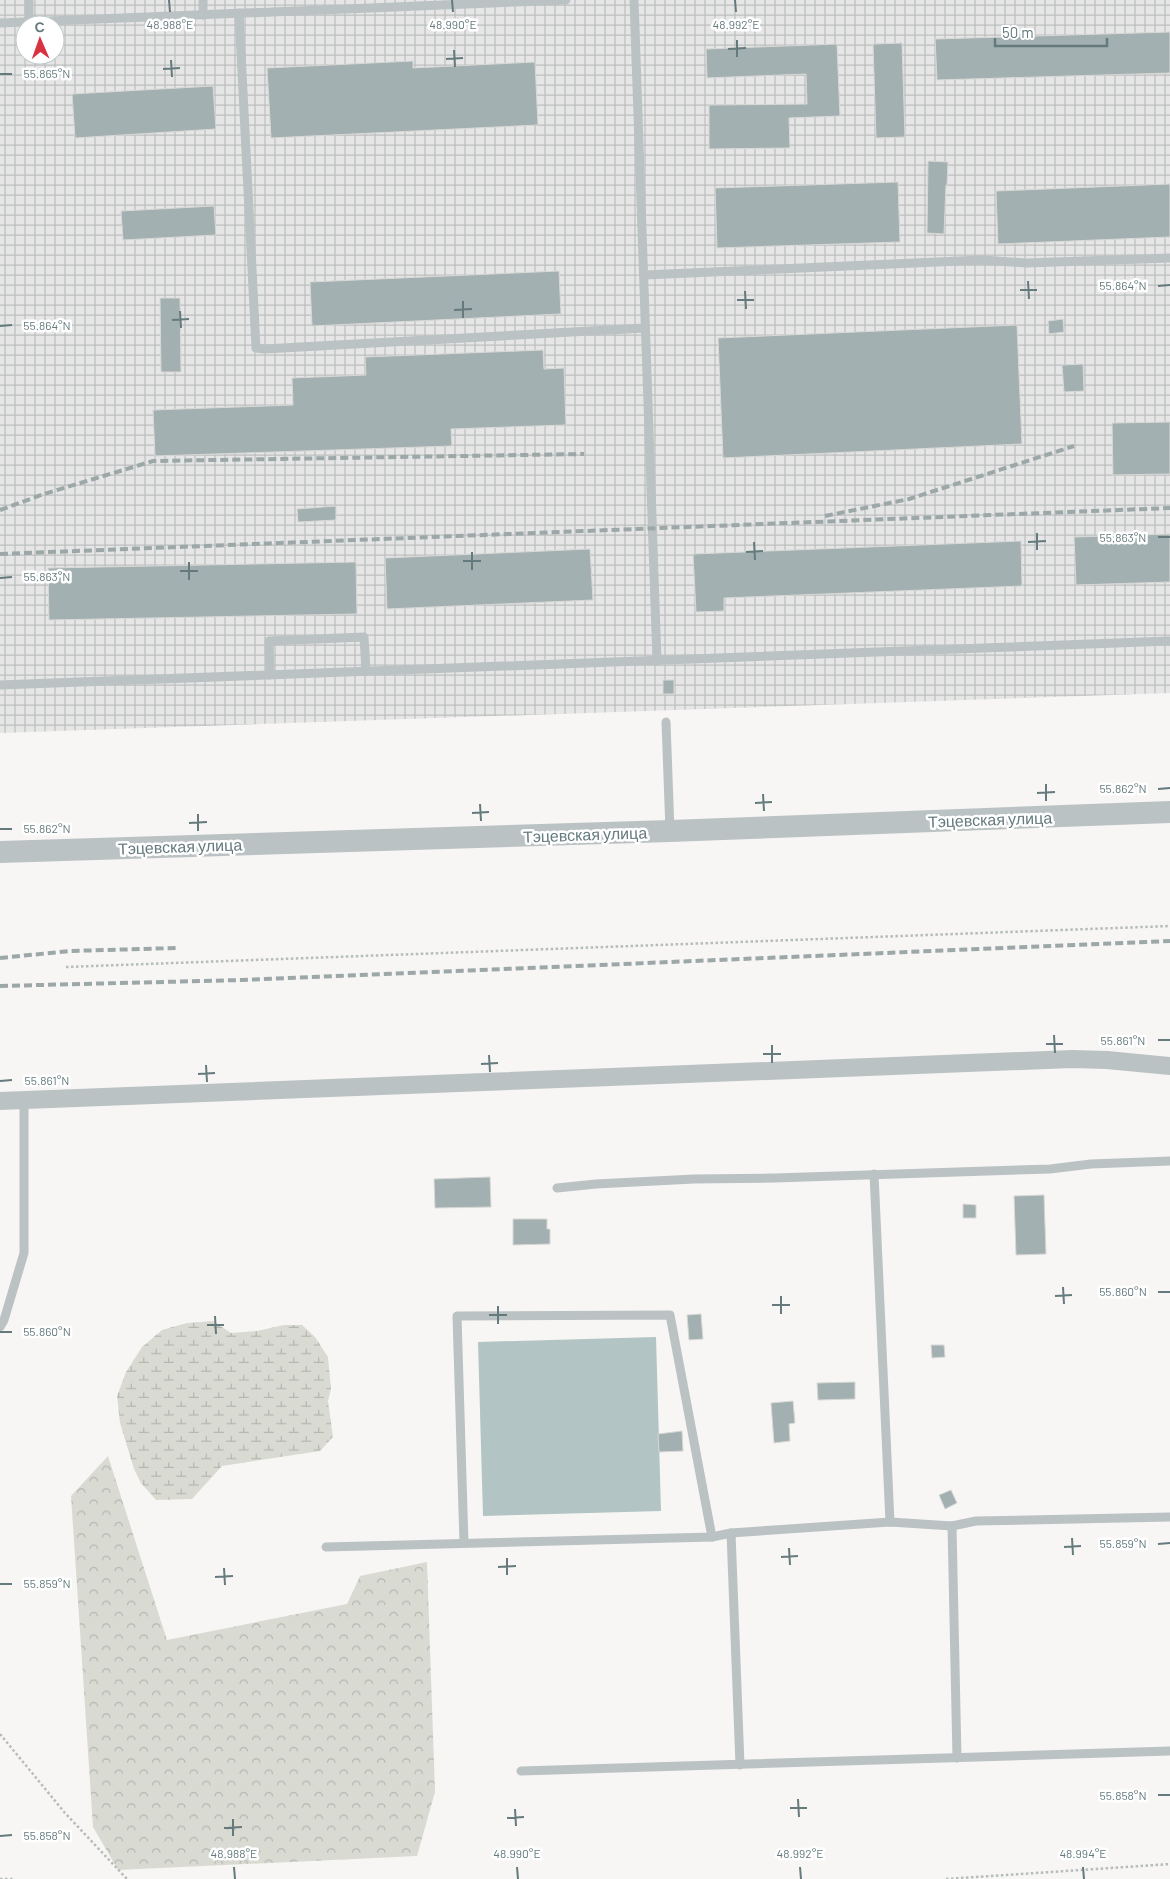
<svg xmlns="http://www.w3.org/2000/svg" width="1170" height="1879" font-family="Barlow,sans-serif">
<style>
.industrial{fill:url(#industrial-grid);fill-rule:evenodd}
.forest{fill:url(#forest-crowns)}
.wetland{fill:url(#wetland-marsh)}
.water{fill:#b2c4c3}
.building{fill:#a3b0b1;stroke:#d8d8d6}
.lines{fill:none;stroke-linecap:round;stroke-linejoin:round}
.path{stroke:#b6bbbc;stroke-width:2.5;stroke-dasharray:2.5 2.5;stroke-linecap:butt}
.service{stroke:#bbc2c3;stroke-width:9}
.minor{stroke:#bbc2c3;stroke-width:18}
.tertiary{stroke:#bbc2c3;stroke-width:22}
.rail{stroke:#9ca7a8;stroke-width:4;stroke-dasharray:8 4;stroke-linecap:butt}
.ticks{fill:none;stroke:#647a7d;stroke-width:2}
.labels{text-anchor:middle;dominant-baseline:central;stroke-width:5;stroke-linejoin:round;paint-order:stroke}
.street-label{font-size:16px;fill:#647a7d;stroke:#fff}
.ticks-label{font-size:12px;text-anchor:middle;fill:#647a7d;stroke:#fff;stroke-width:5;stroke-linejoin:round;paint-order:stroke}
</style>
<defs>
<pattern id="industrial-grid" width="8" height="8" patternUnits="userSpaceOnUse" patternTransform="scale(1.25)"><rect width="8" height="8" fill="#e5e6e5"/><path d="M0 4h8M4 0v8" fill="none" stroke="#bdbfbf"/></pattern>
<pattern id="forest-crowns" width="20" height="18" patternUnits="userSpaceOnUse" patternTransform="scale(1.25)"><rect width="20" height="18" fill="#d9dbd3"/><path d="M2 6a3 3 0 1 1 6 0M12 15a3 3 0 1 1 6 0" fill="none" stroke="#b4b7b0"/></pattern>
<pattern id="wetland-marsh" width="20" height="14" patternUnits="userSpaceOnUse" patternTransform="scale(1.25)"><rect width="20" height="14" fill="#d9dbd3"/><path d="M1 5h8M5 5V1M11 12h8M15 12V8" fill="none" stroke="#b4b7b0"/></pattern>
</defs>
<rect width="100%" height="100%" fill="#f7f6f4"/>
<path class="industrial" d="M0,0H1170V693L0,733ZM25,25H55V55H25Z"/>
<polygon class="forest" points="108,1456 167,1640 347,1604 360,1576 427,1562 435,1792 417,1856 118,1870 93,1827 71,1496"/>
<polygon class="wetland" points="213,1321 231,1333 257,1331 284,1325 302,1325 315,1337 328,1357 331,1389 328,1401 333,1437 320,1451 222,1466 192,1499 156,1500 141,1483 134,1469 120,1423 117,1396 126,1372 142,1347 162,1330 187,1323"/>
<polygon class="water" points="656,1337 661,1511 483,1516 478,1342"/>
<g class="building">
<polygon points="1170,32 1170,73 937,80 935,39"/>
<polygon points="902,43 905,137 876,138 873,44"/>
<polygon points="837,44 840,116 789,118 790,148 709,149 709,105 807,104 806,74 707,78 706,49"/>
<polygon points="413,61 413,68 535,62 538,125 271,138 267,68"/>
<polygon points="213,86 216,129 75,138 72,94"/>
<polygon points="928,161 948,162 947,185 946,185 944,234 927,233"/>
<polygon points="898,182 900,242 717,248 715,188"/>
<polygon points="1170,184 1170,237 998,244 996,191"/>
<polygon points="214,206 216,235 123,240 121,211"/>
<polygon points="559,271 561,314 312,326 310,282"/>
<polygon points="160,298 180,298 181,372 161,372"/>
<polygon points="1063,319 1064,332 1049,334 1048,321"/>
<polygon points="1017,325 1022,444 723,458 718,338"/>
<polygon points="543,350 544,369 564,368 566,425 451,429 452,446 155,456 153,410 293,405 292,378 366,375 365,357"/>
<polygon points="1083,364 1084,391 1064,392 1062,365"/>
<polygon points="1170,422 1170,474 1113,475 1112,423"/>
<polygon points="336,506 336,520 298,522 297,509"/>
<polygon points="1170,534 1170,582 1076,585 1074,537"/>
<polygon points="1021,541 1022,586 724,598 724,611 696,612 693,554"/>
<polygon points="590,549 593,600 387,609 385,558"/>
<polygon points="356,562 357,614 49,620 48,568"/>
<rect x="663" y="680" width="11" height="14"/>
<polygon points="490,1177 491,1207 435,1208 434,1179"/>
<polygon points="1044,1195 1046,1254 1016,1255 1014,1196"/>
<polygon points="963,1204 976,1205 976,1218 963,1218"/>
<polygon points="513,1219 547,1219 547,1229 550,1229 550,1244 513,1245"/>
<polygon points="701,1314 703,1339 689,1340 687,1315"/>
<polygon points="931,1345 944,1345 945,1357 932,1358"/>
<polygon points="855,1382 855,1399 818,1400 817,1383"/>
<polygon points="793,1401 795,1423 789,1424 790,1441 774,1443 771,1403"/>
<polygon points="682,1431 683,1451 659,1452 658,1434"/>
<polygon points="951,1490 957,1503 945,1509 939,1495"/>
</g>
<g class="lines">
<g class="path">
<polyline points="66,967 1170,926"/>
<polyline points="0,1734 65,1813 127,1879"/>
<polyline points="0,1879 15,1879"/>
<polyline points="946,1879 1170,1864"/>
</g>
<g class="service">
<polyline points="634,0 657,661"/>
<polyline points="239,13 256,348 264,349 645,328"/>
<polyline points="203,15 203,0"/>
<polyline points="29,21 29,0"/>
<polyline points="0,23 566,0"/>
<polyline points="644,275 982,260 1026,263 1170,258"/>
<polyline points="270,675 269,641 364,637 366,671"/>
<polyline points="0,685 1170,641"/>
<polyline points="666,722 670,831"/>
<polyline points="874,1174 890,1522"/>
<polyline points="557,1188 596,1184 694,1179 775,1178 1050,1169 1091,1164 1170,1161"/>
<polyline points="0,1327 4,1320 24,1253 24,1100"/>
<polyline points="952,1526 957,1758"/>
<polyline points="731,1533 740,1765"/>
<polyline points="464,1543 457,1316 670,1315 712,1537"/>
<polyline points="326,1547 712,1537 731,1533 890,1522 952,1526 976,1521 1170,1517"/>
<polyline points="521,1771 1170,1751"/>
</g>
<polyline class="minor" points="0,1101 1072,1059 1107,1060 1170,1066"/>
<polyline class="tertiary" points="0,852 670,831 1170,812"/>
<g class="rail">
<polyline points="0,510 44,494 153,461 584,454"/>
<polyline points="825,516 909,499 1074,446"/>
<polyline points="0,554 1170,508"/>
<polyline points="0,958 70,951 177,948"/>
<polyline points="0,986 242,980 1170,941"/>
</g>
</g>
<path class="ticks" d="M169,0L170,12M452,0L453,12M735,0L736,12M737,40V57M728,49L746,48M454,50L455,67M446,59L463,58M171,60L172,77M163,69L180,68M0,74H12M1028,281L1029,299M1158,286L1170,285M1020,290H1037M745,291L746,309M737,300H754M463,301V318M454,310L472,309M180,311L181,328M172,320L189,319M0,326L12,325M1037,533V550M1158,537H1170M754,542L755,560M1028,542L1046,541M472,552V570M746,552L763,551M463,561H481M189,562V580M180,571H198M0,578L12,577M1046,784V801M1158,789L1170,788M1037,793L1055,792M763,794L764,811M755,803L772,802M480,804L481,821M472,813L489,812M198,814V831M189,823L207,822M0,829H12M1054,1035L1055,1053M1158,1040H1170M1046,1044H1063M772,1045V1063M763,1054H781M489,1055L490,1072M481,1064L498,1063M206,1065L207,1082M198,1074L215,1073M0,1081L12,1080M1063,1287L1064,1304M1158,1292H1170M781,1296V1314M1055,1296L1072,1295M772,1305H790M498,1306V1324M489,1315H507M215,1316L216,1334M207,1325H224M0,1332H12M1072,1538L1073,1555M1158,1544L1170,1543M1064,1547L1081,1546M789,1548L790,1565M781,1557L798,1556M507,1558V1575M498,1567L516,1566M224,1568L225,1585M215,1577L233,1576M0,1584H12M1158,1795H1170M798,1799L799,1817M790,1808H807M515,1809L516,1826M507,1818L524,1817M233,1819V1836M224,1828L242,1827M0,1836L12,1835M234,1867L235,1879M517,1867L518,1879M800,1867L801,1879M1083,1867L1084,1879"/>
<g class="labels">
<g class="street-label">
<text transform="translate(990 819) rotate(-2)">Тэцевская улица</text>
<text transform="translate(585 834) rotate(-2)">Тэцевская улица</text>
<text transform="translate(180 846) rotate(-2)">Тэцевская улица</text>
</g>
</g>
<g class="ticks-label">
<text x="170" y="29">48.988°E</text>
<text x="453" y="29">48.990°E</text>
<text x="736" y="29">48.992°E</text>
<text x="47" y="78">55.865°N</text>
<text x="1123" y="290">55.864°N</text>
<text x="47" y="330">55.864°N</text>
<text x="1123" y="542">55.863°N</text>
<text x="47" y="581">55.863°N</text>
<text x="1123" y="793">55.862°N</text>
<text x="47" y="833">55.862°N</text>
<text x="1123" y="1045">55.861°N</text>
<text x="47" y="1085">55.861°N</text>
<text x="1123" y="1296">55.860°N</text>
<text x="47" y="1336">55.860°N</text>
<text x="1123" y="1548">55.859°N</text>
<text x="47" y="1588">55.859°N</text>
<text x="1123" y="1800">55.858°N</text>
<text x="47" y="1840">55.858°N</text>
<text x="234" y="1858">48.988°E</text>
<text x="517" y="1858">48.990°E</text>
<text x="800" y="1858">48.992°E</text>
<text x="1083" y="1858">48.994°E</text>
</g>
<g transform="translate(40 40) rotate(358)"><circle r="24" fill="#ffffff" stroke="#c1cacb"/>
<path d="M0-4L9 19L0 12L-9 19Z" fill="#d93241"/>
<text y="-8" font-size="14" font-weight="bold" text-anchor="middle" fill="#647a7d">С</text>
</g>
<path d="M995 38v8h112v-8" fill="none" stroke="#647a7d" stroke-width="2.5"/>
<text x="1002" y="38" font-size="15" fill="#647a7d" stroke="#ffffff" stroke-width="4" paint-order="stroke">50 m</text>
</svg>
